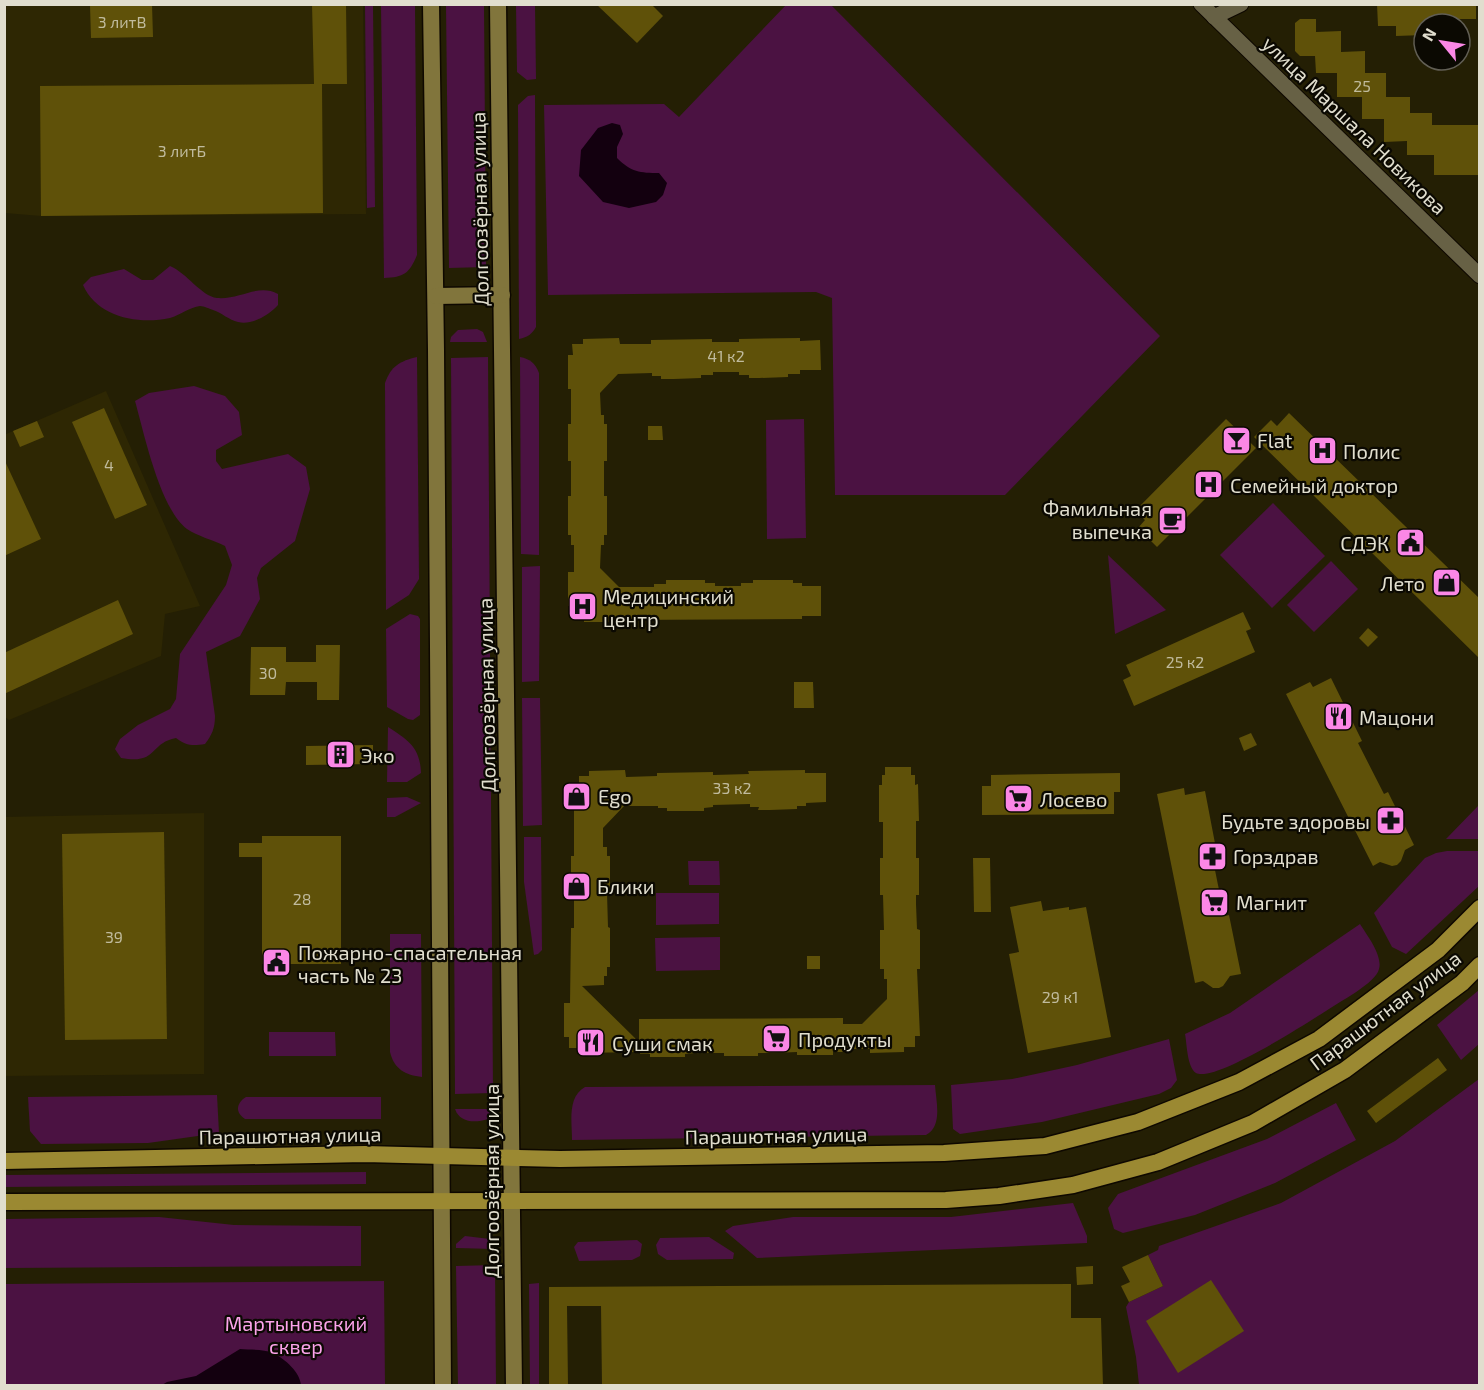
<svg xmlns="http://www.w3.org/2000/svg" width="1484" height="1390" font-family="'Exo 2',sans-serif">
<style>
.built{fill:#2e2703}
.green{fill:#4b1242}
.water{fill:#13000f}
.building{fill:#5f5109}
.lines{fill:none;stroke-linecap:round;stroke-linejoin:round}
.minor-casing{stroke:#0e0800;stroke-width:17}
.secondary-casing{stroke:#0e0800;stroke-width:19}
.primary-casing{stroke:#0e0800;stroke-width:19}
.minor{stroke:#676145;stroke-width:15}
.secondary{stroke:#81753c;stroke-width:16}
.primary{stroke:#9b8932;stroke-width:16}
.labels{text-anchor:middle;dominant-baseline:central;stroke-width:4.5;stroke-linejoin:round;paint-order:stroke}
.number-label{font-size:16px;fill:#c0bb9d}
.street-label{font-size:20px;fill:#e1dece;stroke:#0b0902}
.poi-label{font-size:20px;fill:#e1dece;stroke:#0b0902;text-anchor:start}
.park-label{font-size:20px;fill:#fca3ea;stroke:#0b0902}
</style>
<rect width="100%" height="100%" fill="#241f04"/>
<g class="built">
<polygon points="4,5 363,5 366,214 41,216 5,213"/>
<polygon points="106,391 200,606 165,614 161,656 9,720 4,716 4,435"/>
<polygon points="204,813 204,1074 5,1076 4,817"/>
</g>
<g class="green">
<polygon points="365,5 373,5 375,207 367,208"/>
<path d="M381,5H415L417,255C409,274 404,277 384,278Z"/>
<polygon points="446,5 484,5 486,267 449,268"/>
<polygon points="516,5 535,5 536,79 527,80 517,72"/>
<polygon points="786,5 831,5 1160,336 1005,495 835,495 832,298 816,292 548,295 544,105 664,104 679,117"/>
<path d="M535,95L536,327C532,334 528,337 519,339L518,105L528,96Z"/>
<path d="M170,266C187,273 201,296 217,298C240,300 258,283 278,294V305C270,314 252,326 238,322C229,320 222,313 213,310C210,309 204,306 200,306C190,307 180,315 170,318C138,325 97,317 83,285L91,277L124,269L142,280H153Z"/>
<polygon points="477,329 483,332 487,342 450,342 451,337 458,330"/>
<path d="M417,357L419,579L409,595L386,610L385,383C391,366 400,361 417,357Z"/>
<polygon points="488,357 493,1093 455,1094 451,358"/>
<path d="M520,357C530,359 535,363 539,373V555L521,554Z"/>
<path d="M194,386L225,396L239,412L242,435L216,450V461L222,469L288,454L306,467L310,489L295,541L261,568L257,578L260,599L240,636L206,652L215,716C215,728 212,735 205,744C193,746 186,746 176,738C149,743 158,765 121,758L115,749L120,739L138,725L170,709L176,699L180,654L226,585L232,565L225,546C213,540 197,536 187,529C160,509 144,433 135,401L149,393Z"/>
<polygon points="804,419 806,538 767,539 766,420"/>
<polygon points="1273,503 1325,556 1272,608 1220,555"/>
<polygon points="1108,555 1166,610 1115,634"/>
<polygon points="1331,561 1358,589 1314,632 1287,605"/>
<polygon points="540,566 539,681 522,682 522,567"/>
<polygon points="410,614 418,616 420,619 420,715 413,720 408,719 387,707 386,629"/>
<polygon points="522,698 540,698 542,825 523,826"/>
<path d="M388,727C408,740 420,747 421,773L407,782H387Z"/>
<polygon points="407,797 421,803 395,817 387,817 387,798"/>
<polygon points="1479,805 1479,839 1446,839"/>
<polygon points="524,837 541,837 542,950 538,954 534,955 524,882"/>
<polygon points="1447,851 1479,851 1479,886 1406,954 1392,947 1374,913 1425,858 1436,853"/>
<polygon points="688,861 719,861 720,885 689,885"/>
<polygon points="656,893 719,893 719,924 656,925"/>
<path d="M1360,924C1367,935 1383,956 1379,969C1376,983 1339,1002 1326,1011C1307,1023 1214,1083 1196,1073C1187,1067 1187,1044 1185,1034L1230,1013Z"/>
<path d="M390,934H421L422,1077C405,1075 394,1069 390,1052Z"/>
<polygon points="720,937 720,970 656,971 655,938"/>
<polygon points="1479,990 1479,1044 1461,1060 1437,1025"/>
<polygon points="269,1032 335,1032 336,1056 269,1056"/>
<polygon points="1169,1039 1177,1080 1171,1088 1159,1094 1042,1122 960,1134 953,1129 951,1085 1012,1079 1077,1065"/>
<polygon points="1479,1079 1479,1385 1139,1385 1136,1357 1126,1307 1129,1302 1163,1286 1148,1255 1158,1250 1159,1246 1281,1203 1395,1141"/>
<path d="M935,1085C936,1101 943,1126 926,1135L572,1140C572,1122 567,1097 585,1087Z"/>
<polygon points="217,1095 219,1133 148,1143 41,1144 30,1131 28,1097"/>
<path d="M246,1097H381V1119H245C235,1113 236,1103 246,1097Z"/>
<polygon points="1336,1103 1356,1140 1275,1183 1195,1215 1123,1233 1114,1229 1108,1208 1118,1194 1267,1139"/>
<path d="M455,1109H493L488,1119C475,1123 460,1123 455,1109Z"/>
<polygon points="366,1172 366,1184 4,1187 5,1175"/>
<polygon points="1073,1203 1087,1236 1087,1243 757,1258 725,1231 733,1226 793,1217 951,1217"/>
<polygon points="159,1217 234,1225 361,1226 361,1266 5,1268 5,1219"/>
<polygon points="465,1236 490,1239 494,1249 456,1248 456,1244"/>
<polygon points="709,1237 734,1253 733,1259 667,1260 658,1254 656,1245 660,1238"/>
<polygon points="637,1240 642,1244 640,1256 632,1260 579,1261 574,1247 578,1242"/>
<polygon points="495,1265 496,1385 458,1385 456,1266"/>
<polygon points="384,1281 385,1385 5,1385 4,1284"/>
<polygon points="539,1283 539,1385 530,1385 529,1284"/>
</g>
<g class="water">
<path d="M612,123L620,125L623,134L617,147V158C631,172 640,173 659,173L667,183L663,195L656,202L629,208L603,202L579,176L581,150L598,128Z"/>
<path d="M240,1349C250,1350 264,1349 273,1353C285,1359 300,1372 301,1385H162L167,1382L196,1376Z"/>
</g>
<g class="building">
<polygon points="152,4 153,37 91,38 90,5"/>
<polygon points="312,4 346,4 347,84 322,84 323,213 41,216 40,86 314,84"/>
<polygon points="596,4 651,4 663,16 637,43"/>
<polygon points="1377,4 1476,4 1476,19 1439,19 1439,24 1424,24 1424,35 1396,36 1396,26 1378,26"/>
<polygon points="1300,19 1316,19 1316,32 1341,31 1341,52 1365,51 1365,73 1386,73 1386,97 1410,97 1410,113 1432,113 1432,125 1479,125 1479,175 1434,175 1434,155 1407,155 1407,141 1384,142 1384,119 1362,119 1362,97 1337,97 1337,73 1316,73 1315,56 1300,56 1295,51 1295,23"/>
<polygon points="619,338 620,344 651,344 651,340 712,339 712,342 739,342 739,339 800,338 800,341 820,340 821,370 800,370 800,374 788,374 788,377 759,378 749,378 749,375 739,375 739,372 713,372 713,375 701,375 701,378 674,379 661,379 661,376 652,376 652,373 618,374 600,393 601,415 604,415 604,424 607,424 607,461 604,461 604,496 607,496 607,535 604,535 604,545 601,545 600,568 619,587 654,587 654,584 666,584 666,580 705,580 705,583 715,583 715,586 741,586 741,583 753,583 753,580 793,580 793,583 802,583 802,586 821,586 821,616 802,616 802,619 621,620 621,622 584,622 584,617 574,617 574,606 568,606 568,572 574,572 574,545 571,545 571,535 568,535 568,496 571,496 571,461 568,461 568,424 571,424 571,389 568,389 568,355 573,355 572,344 583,344 583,339"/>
<polygon points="104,408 147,505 115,519 72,422"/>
<polygon points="1289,413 1479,598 1479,658 1254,437 1271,420 1277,426"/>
<polygon points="1226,419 1256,448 1157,547 1138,528 1145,520 1135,511"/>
<polygon points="37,421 44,437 20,447 13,431"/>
<polygon points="648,426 662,426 663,440 648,440"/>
<polygon points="4,459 41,539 4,556"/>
<polygon points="118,600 133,634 4,694 4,653"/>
<polygon points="1243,612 1251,629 1246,631 1255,652 1134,706 1123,680 1131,676 1126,665"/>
<polygon points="1368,628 1378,637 1368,647 1359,638"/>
<polygon points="316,645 340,645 339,700 317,700 317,682 286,682 285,695 250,695 251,647 286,647 286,662 316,662"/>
<polygon points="1331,678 1362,741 1358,743 1384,794 1388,792 1414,845 1405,850 1401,861 1397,865 1392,866 1380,862 1373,866 1286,694 1310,682 1313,687"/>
<polygon points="794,682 813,682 814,708 794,708"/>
<polygon points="1251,733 1257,745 1244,751 1239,738"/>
<polygon points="373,745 373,764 306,765 306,746"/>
<polygon points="885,767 911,767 911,775 915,775 915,785 918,784 919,821 916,821 916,858 919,858 919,895 916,895 916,904 917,929 920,930 920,969 917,969 920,1036 915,1036 915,1047 904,1047 904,1052 870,1053 870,1049 843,1049 843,1052 833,1052 833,1055 797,1055 797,1052 774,1053 758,1053 758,1056 724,1056 724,1053 695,1053 685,1054 685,1057 650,1057 650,1054 640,1054 640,1052 580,1053 580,1048 569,1048 569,1037 564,1037 564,1003 570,1003 571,928 574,928 574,893 571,893 571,856 574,856 574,788 579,787 579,776 589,776 589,771 625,770 626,777 657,776 657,773 713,772 713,775 749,774 748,771 805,770 805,773 826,773 826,802 806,803 806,806 797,806 797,809 770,810 758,810 759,807 750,807 750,804 713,805 713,807 704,808 704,811 667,811 667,808 658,808 658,806 624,806 603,828 603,847 607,847 607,856 610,856 610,893 607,893 608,927 610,928 610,967 607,967 607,976 604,976 604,985 582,986 639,1042 639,1019 843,1018 843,1024 862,1024 887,999 887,979 884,979 884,969 880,969 880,930 884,930 883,895 880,895 880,858 883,858 883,822 879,822 879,785 882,785 882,775 885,775"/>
<polygon points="1120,773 1120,792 1114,792 1114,814 982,815 982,786 991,786 991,775"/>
<polygon points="1184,788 1185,795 1205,791 1218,859 1213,860 1218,885 1225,916 1229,915 1241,974 1230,976 1223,986 1219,988 1213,988 1203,981 1195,983 1157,794"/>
<polygon points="164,832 167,1039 65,1040 62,834"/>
<polygon points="262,836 341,836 341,964 262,964 262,857 239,857 239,843 262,843"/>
<polygon points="973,858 990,858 991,912 974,912"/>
<polygon points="1041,901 1043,911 1069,907 1069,910 1086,907 1111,1037 1028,1053 1009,954 1019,952 1010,907"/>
<rect x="807" y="956" width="13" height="13"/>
<polygon points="1438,1058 1447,1070 1376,1123 1367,1111"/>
<polygon points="1148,1255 1163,1286 1129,1302 1121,1286 1130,1282 1122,1267"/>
<polygon points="1093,1266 1093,1284 1077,1285 1076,1267"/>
<polygon points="1211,1280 1244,1331 1178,1373 1146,1321"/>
<polygon points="1071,1284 1071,1318 1101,1318 1103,1386 602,1386 601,1306 567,1306 568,1386 549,1386 549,1287"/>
</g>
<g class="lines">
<defs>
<g id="minor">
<polyline points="1201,4 1480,276"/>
<polyline points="1214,17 1241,4"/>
</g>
<g id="secondary">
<polyline points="431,4 436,350 443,1386"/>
<polyline points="498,4 514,1386"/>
<polyline points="436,296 502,295"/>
</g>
<g id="primary">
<polyline points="4,1161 365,1154 560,1159 944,1153 1045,1146 1138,1122 1239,1082 1319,1039 1438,950 1480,908"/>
<polyline points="4,1202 946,1200 999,1196 1073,1185 1158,1162 1253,1123 1345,1070 1462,983 1480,965"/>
</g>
</defs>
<use href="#minor" class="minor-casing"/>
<use href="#secondary" class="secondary-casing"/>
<use href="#primary" class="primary-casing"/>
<use href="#minor" class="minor"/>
<use href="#secondary" class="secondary"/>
<use href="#primary" class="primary"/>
</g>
<defs>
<symbol id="bar-square" viewBox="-11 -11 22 22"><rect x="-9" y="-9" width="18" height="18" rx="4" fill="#fb87e6" stroke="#0b0902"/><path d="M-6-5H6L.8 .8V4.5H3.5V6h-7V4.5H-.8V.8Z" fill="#111"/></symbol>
<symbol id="hospital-square" viewBox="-11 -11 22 22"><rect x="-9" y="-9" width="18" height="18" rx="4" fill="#fb87e6" stroke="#0b0902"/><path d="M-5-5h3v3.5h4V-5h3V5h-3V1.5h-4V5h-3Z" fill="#111"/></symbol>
<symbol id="cafe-square" viewBox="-11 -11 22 22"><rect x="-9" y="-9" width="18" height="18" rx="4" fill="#fb87e6" stroke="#0b0902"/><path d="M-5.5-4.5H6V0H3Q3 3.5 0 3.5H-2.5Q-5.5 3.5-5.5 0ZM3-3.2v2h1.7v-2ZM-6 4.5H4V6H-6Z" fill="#111"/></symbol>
<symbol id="civic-square" viewBox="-11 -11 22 22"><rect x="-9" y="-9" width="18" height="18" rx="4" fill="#fb87e6" stroke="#0b0902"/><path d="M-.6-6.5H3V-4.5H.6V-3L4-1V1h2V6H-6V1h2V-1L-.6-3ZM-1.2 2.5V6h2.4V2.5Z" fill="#111"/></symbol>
<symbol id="shop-square" viewBox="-11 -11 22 22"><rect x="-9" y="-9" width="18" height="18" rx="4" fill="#fb87e6" stroke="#0b0902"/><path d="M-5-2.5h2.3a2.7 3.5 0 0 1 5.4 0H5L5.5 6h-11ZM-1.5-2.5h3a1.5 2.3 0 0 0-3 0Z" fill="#111"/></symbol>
<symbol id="restaurant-square" viewBox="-11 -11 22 22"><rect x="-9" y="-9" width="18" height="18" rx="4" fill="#fb87e6" stroke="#0b0902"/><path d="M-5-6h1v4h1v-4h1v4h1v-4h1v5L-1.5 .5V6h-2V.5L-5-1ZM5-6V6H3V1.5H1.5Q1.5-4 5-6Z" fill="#111"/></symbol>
<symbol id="building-square" viewBox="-11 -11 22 22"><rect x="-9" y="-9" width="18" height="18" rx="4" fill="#fb87e6" stroke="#0b0902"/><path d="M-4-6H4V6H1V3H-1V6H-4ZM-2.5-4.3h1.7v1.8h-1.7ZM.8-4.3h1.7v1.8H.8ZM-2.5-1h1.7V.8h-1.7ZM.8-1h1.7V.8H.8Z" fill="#111"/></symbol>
<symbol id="supermarket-square" viewBox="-11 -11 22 22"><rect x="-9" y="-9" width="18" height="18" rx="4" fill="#fb87e6" stroke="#0b0902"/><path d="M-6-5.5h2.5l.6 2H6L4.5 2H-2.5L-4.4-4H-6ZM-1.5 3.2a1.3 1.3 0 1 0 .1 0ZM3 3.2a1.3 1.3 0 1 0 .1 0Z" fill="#111"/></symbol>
<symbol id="pharmacy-square" viewBox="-11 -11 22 22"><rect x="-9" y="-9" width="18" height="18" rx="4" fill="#fb87e6" stroke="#0b0902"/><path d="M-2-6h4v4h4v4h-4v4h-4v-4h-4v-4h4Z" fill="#111"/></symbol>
</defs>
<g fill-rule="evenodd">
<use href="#bar-square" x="1220" y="424" width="33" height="33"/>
<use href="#hospital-square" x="1306" y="434" width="33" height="33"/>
<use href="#hospital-square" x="1192" y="468" width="33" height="33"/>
<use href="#cafe-square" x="1156" y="504" width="33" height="33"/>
<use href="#civic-square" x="1394" y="526" width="33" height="33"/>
<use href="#shop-square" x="1430" y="566" width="33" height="33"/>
<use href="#hospital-square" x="566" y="590" width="33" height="33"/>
<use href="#restaurant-square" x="1322" y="700" width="33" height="33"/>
<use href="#building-square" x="324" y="738" width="33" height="33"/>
<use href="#shop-square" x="560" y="780" width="33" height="33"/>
<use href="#supermarket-square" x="1002" y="782" width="33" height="33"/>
<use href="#pharmacy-square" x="1374" y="804" width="33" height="33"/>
<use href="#pharmacy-square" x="1196" y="840" width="33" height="33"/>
<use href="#shop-square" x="560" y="870" width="33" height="33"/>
<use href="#supermarket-square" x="1198" y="886" width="33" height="33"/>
<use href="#civic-square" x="260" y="946" width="33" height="33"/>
<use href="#supermarket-square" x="760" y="1022" width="33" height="33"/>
<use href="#restaurant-square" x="574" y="1026" width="33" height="33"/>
</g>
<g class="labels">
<g class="number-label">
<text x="122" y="21">3 литВ</text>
<text x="1362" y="85">25</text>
<text x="182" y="150">3 литБ</text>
<text x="726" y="355">41 к2</text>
<text x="109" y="464">4</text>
<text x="1185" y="661">25 к2</text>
<text x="268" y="672">30</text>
<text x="732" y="787">33 к2</text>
<text x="302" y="898">28</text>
<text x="114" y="936">39</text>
<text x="1060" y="996">29 к1</text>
</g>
<g class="street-label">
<text transform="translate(1355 125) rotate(44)">улица Маршала Новикова</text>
<text transform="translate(479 209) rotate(-91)">Долгоозёрная улица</text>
<text transform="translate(486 695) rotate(-91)">Долгоозёрная улица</text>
<text transform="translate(1385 1010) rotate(-37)">Парашютная улица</text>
<text transform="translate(290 1135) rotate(-1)">Парашютная улица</text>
<text transform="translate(776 1135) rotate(-1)">Парашютная улица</text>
<text transform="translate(491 1181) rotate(-90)">Долгоозёрная улица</text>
</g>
<g class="poi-label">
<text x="1257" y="440">Flat</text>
<text x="1343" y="451">Полис</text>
<text x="1230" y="485">Семейный доктор</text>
<text x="1152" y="508" text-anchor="end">Фамильная<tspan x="1152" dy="23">выпечка</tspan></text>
<text x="1389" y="543" text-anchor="end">СДЭК</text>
<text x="1425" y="583" text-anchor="end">Лето</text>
<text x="603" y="596">Медицинский<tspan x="603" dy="23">центр</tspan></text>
<text x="1359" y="717">Мацони</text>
<text x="361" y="755">Эко</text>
<text x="598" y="796">Ego</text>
<text x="1040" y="799">Лосево</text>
<text x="1370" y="821" text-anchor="end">Будьте здоровы</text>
<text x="1233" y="856">Горздрав</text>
<text x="597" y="886">Блики</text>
<text x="1236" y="902">Магнит</text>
<text x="298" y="952">Пожарно-спасательная<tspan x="298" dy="23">часть № 23</tspan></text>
<text x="798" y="1039">Продукты</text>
<text x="612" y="1043">Суши смак</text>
</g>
<g class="park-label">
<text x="296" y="1323">Мартыновский<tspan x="296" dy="23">сквер</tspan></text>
</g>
</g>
<rect width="1484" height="1390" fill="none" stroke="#e1dece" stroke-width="12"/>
<g transform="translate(1442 42) rotate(300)"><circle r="28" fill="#0b0902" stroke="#615e54" stroke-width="1.5"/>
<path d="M0-4.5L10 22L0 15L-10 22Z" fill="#fb87e6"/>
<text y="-9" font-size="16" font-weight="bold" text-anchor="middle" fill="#e1dece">N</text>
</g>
</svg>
